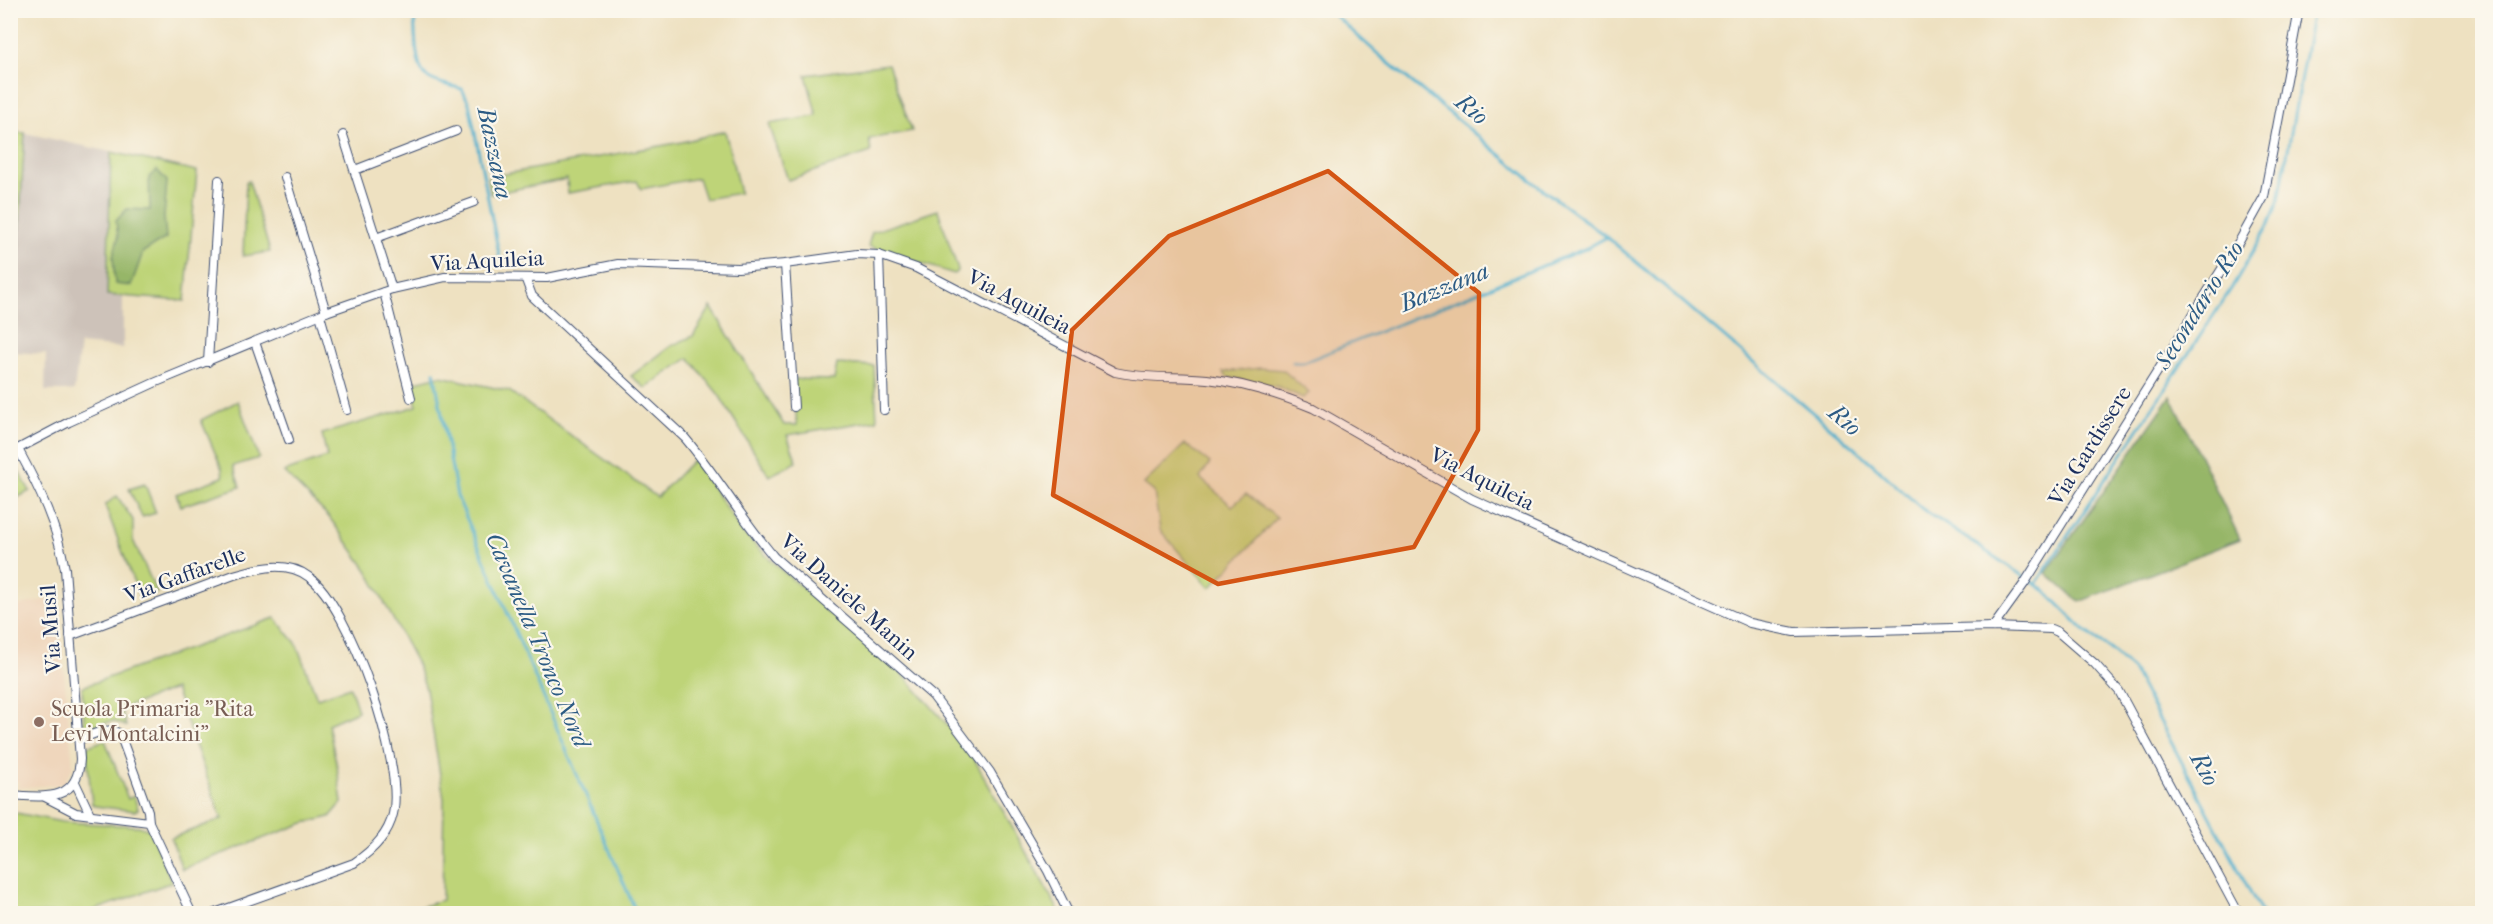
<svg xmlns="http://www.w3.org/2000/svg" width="2493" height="924" font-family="'IM FELL French Canon',serif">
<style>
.built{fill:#efd6bc}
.industrial{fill:#cdc2b9}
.green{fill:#bed478;stroke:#6c826b;stroke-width:1.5}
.forest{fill:#96b668;stroke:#587263;stroke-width:1.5}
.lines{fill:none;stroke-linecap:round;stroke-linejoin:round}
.stream{stroke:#4daecc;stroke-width:3}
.street-casing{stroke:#3b4a6d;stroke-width:10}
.street{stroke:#fff;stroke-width:8}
.marked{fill:#d45514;fill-opacity:0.2;stroke:#d45514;stroke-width:4.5;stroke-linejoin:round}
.education-dot{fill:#8d6e63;stroke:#fbf7ec;stroke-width:2}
.labels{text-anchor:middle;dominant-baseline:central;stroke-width:4.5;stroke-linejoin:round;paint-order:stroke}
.street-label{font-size:22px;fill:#1b2f5e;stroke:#fbf7ec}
.education-label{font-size:22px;fill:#785e54;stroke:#fbf7ec;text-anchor:start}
.water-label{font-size:24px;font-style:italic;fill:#2c5b84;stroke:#fbf7ec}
</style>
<rect width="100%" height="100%" fill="#fbf7ec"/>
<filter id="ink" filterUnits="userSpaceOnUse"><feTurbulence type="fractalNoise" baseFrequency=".0167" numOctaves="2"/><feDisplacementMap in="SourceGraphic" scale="12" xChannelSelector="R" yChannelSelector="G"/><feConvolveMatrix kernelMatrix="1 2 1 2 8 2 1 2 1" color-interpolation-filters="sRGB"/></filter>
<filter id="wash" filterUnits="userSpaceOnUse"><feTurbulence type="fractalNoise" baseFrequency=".008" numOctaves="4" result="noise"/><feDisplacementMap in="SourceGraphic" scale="24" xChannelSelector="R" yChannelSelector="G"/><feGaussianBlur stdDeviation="1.35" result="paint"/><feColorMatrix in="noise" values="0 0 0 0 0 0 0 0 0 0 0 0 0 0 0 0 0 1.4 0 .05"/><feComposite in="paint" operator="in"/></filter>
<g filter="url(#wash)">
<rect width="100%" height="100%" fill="#eee1c1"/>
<polygon class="built" points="57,597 73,767 63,784 18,788 18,782 10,780 11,607"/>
<polygon class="industrial" points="25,133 111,152 107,295 123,297 123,348 80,344 74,391 45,391 46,354 11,352"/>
<g class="green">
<polygon points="888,64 912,131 869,139 871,152 788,180 769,124 817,116 806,75"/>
<polygon points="725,131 740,193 705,199 698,178 641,189 637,181 568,193 567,179 491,194 488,177 682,142"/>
<polygon points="10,132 25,133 16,286 10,286"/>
<polygon points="111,152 197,171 185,301 107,295"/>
<polygon points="249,181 270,252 243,256 246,182"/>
<polygon points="938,210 958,270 954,274 868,246 872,232"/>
<polygon points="711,307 784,425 797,425 793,379 834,380 837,364 874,366 877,420 787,435 797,462 769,476 719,395 689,358 645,388 631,376 671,346 693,336"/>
<polygon points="1260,368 1283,370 1309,393 1303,398 1279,387 1227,377 1223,372"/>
<polygon points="440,376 509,391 657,497 694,459 742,532 778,567 900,671 968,748 1060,913 402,913 442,900 444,799 426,689 417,664 367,570 329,517 284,472 327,457 322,434 417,406 411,383"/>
<polygon points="238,401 259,458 233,466 240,487 181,506 176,494 223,477 222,469 201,420"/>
<polygon points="1185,444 1210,463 1200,478 1232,506 1246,494 1277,518 1210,588 1160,530 1154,492 1144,484"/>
<polygon points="15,465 30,491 11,501 11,467"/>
<polygon points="145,484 156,513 142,517 129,489"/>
<polygon points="117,496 133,520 133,540 157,593 139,596 105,505"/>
<polygon points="275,618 296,643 317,698 350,687 358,711 328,724 337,767 342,803 330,817 304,823 182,869 171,838 222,819 175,689 121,709 126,726 113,721 87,727 84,725 82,687"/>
<polygon points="105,740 128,799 134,796 138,809 135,811 95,806 92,804 86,747"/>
<polygon points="11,812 62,822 139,826 150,830 172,882 87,913 11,914"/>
</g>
<g class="forest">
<polygon points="157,170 167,181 164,217 166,238 143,252 131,286 115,284 113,257 118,238 116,221 127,209 150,210 149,177"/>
<polygon points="2171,396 2240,539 2079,602 2046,573"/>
</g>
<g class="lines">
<g class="stream">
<path d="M415,10C414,25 415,68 426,76C435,84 451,85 462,89L469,103L500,259"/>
<polyline points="1329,10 1379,55 1537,185 1607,237 1875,466 1921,508 2044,590 2084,630 2112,651 2133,670 2262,914"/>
<polyline points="1293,362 1301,363 1312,359 1587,248 1607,237"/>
<polyline points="434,372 457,496 637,914"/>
<polyline points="2036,584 2231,289 2269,224 2279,200 2313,10"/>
</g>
</g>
</g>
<g filter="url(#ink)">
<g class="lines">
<defs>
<g id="street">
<polyline points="343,135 392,289"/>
<polyline points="355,170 456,131"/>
<polyline points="285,177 326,312"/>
<polyline points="376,238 474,202"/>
<polyline points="879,255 884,410"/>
<polyline points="785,264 794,407"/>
<path d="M526,280L532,296L685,438C717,476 742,519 774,557L933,696L990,772L1048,871L1069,914"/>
<polyline points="384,292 411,398"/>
<polyline points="320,315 347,410"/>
<polyline points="255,342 289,440"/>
<polyline points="208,362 219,180"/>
<path d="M10,453L69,422L154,383L326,312L392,289L445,277L547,278L618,264L738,268L785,264L857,254L879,255L916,268L1115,372C1145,379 1176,376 1207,379C1244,383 1278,394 1313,408L1472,499L1750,623L1794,632L1993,627L2051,629L2058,632L2095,664L2119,691L2239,914"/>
<polyline points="1993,627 2024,584 2240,240 2264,197 2299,10"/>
<path d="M70,636L234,575C259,568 286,560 309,577C350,605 405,766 393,814C388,836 372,851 354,863L212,914"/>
<path d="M79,740C92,735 108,725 120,734L148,811L149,822"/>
<polyline points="75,782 90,814"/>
<path d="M10,795C44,797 78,803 80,759L65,569C57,525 39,488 18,449"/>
<polyline points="45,797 76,813 149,822 192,914"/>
</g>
</defs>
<use href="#street" class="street-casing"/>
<use href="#street" class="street"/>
</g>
</g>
<path class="marked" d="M1328,171L1479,293L1478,430L1414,547L1218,584L1053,495L1072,330L1169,236Z"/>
<circle class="education-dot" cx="39" cy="722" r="6"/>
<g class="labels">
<g class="street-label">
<text transform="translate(487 261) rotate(-3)">Via Aquileia</text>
<text transform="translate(1019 302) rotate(28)">Via Aquileia</text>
<text transform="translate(2090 446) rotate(-58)">Via Gardissere</text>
<text transform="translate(1482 479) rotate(27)">Via Aquileia</text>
<text transform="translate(185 575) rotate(-20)">Via Gaffarelle</text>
<text transform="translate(849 597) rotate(42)">Via Daniele Manin</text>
<text transform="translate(51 629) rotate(-94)">Via Musil</text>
</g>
<g class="education-label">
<text x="51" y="709">Scuola Primaria "Rita<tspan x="51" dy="25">Levi Montalcini"</tspan></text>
</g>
<g class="water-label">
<text transform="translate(1472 109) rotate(40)">Rio</text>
<text transform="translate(495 153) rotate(78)">Bazzana</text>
<text transform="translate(1444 287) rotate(-22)">Bazzana</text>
<text transform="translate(2199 305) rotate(-58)">Secondario Rio</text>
<text transform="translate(1845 420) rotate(41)">Rio</text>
<text transform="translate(538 640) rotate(67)">Cavanella Tronco Nord</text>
<text transform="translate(2205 769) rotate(62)">Rio</text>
</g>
</g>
<rect width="2493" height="924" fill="none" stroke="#fbf7ec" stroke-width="36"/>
</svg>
